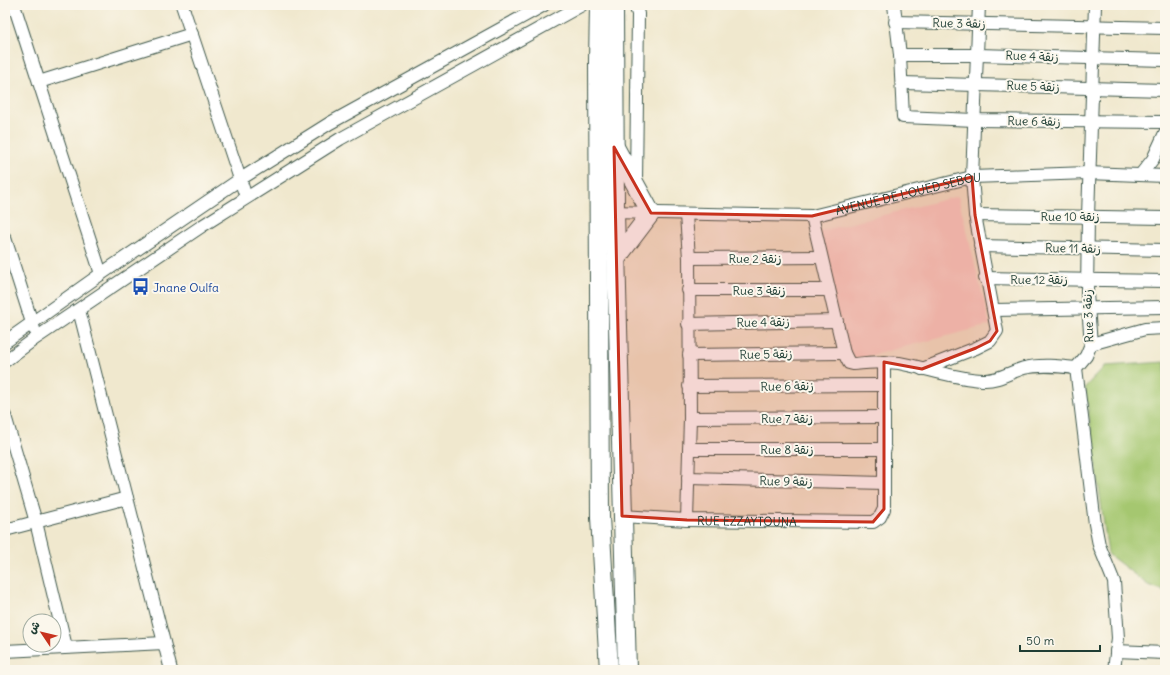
<svg xmlns="http://www.w3.org/2000/svg" width="1170" height="675" font-family="Delius,'Playpen Sans Arabic',sans-serif">
<style>
.built{fill:#f7d1c8}
.green{fill:#a5c770;stroke:#628252}
.lines{fill:none;stroke-linecap:round;stroke-linejoin:round}
.minor-casing{stroke:#3e574b;stroke-width:14}
.highway-casing{stroke:#3e574b;stroke-width:20}
.minor{stroke:#fff;stroke-width:12}
.highway{stroke:#fff;stroke-width:18}
.marked{fill:#c8321e;fill-opacity:0.2;stroke:#c8321e;stroke-width:3;stroke-linejoin:round}
.labels{text-anchor:middle;dominant-baseline:central;stroke-width:4;stroke-linejoin:round;paint-order:stroke}
.street-label{font-size:12px;fill:#1f3d34;stroke:#fbf7ec}
.transit-label{font-size:12px;fill:#164399;stroke:#fbf7ec;text-anchor:start}
</style>
<rect width="100%" height="100%" fill="#fbf7ec"/>
<filter id="ink" filterUnits="userSpaceOnUse"><feTurbulence type="fractalNoise" baseFrequency=".025" numOctaves="2"/><feDisplacementMap in="SourceGraphic" scale="8" xChannelSelector="R" yChannelSelector="G"/><feConvolveMatrix kernelMatrix="1 2 1 2 8 2 1 2 1" color-interpolation-filters="sRGB"/></filter>
<filter id="wash" filterUnits="userSpaceOnUse"><feTurbulence type="fractalNoise" baseFrequency=".012" numOctaves="4" result="noise"/><feDisplacementMap in="SourceGraphic" scale="16" xChannelSelector="R" yChannelSelector="G"/><feGaussianBlur stdDeviation="0.9" result="paint"/><feColorMatrix in="noise" values="0 0 0 0 0 0 0 0 0 0 0 0 0 0 0 0 0 1.4 0 .05"/><feComposite in="paint" operator="in"/></filter>
<g filter="url(#wash)">
<rect width="100%" height="100%" fill="#f0e8ce"/>
<polygon class="built" points="958,196 990,325 849,361 817,232"/>
<polygon class="green" points="1165,362 1165,591 1148,585 1108,554 1085,387 1105,366"/>
</g>
<g filter="url(#ink)">
<g class="lines">
<defs>
<g id="minor">
<polyline points="14,5 101,274"/>
<polyline points="182,5 246,197"/>
<polyline points="635,5 638,14 636,182"/>
<polyline points="894,5 900,55 903,117 975,120 1165,122"/>
<polyline points="1095,5 1088,216 1087,294 1091,344 1086,356 1076,368 1095,524 1099,545 1114,582 1118,638 1114,670"/>
<polyline points="895,22 1165,28"/>
<polyline points="900,55 978,55 1165,60"/>
<polyline points="39,82 192,34"/>
<polyline points="902,83 1165,90"/>
<polyline points="1141,174 1153,159 1165,133"/>
<path id="s1" d="M609,212L812,216L972,177L1088,173L1165,176"/>
<polyline points="686,215 689,258 690,418 687,520"/>
<polyline points="975,215 1165,218"/>
<path d="M812,216L844,353L849,363L853,364C868,363 884,361 899,363C927,368 954,379 983,380C998,381 1010,372 1024,368C1040,364 1059,366 1076,368"/>
<polyline points="5,238 34,329"/>
<polyline points="980,246 1165,250"/>
<polyline points="689,258 821,257"/>
<polyline points="985,278 1165,281"/>
<polyline points="688,290 829,290"/>
<polyline points="79,310 171,670"/>
<polyline points="994,310 1164,307"/>
<polyline points="688,324 837,321"/>
<polyline points="5,342 101,274 239,180 330,123 544,5"/>
<polyline points="1091,344 1145,329 1165,328"/>
<polyline points="689,355 844,353"/>
<polyline points="5,361 36,338 202,226 340,139 582,5"/>
<polyline points="922,369 976,348 990,341 997,331 975,215 972,177 979,5"/>
<polyline points="689,386 884,385"/>
<polyline points="5,416 36,522 66,647"/>
<polyline points="690,418 884,417"/>
<polyline points="689,449 885,449"/>
<polyline points="688,478 884,483"/>
<path id="s2" d="M622,516L687,520L873,522L880,517L884,509V362"/>
<polyline points="5,530 127,498"/>
<polyline points="5,651 164,643"/>
<polyline points="1116,651 1165,653"/>
</g>
<g id="highway">
<polyline points="599,5 598,62 600,517 609,670"/>
<polyline points="614,5 615,212 627,670"/>
<polyline points="615,147 651,213 616,259"/>
</g>
</defs>
<use href="#minor" class="minor-casing"/>
<use href="#highway" class="highway-casing"/>
<use href="#minor" class="minor"/>
<use href="#highway" class="highway"/>
</g>
</g>
<path class="marked" d="M614,147L651,213L812,216L972,177L975,215L997,331L990,341L976,348L922,369L884,362V509L873,522L687,520L622,516Z"/>
<defs>
<symbol id="bus-bare" viewBox="-9 -9 18 18"><path d="M-5-6H5V4H4V6H2V4H-2V6H-4V4H-5ZM-3.5-4V0h7V-4ZM-3.5 1.2v1.5H-2V1.2ZM2 1.2v1.5H3.5V1.2Z" fill="#1a4fb4" stroke="#fbf7ec" stroke-width="2.5" paint-order="stroke"/></symbol>
</defs>
<g fill-rule="evenodd">
<use href="#bus-bare" x="128" y="274" width="25" height="25"/>
</g>
<g class="labels">
<g class="street-label">
<text transform="translate(959 23) rotate(1)">Rue 3 زنقة</text>
<text transform="translate(1032 56) rotate(2)">Rue 4 زنقة</text>
<text transform="translate(1033 86) rotate(2)">Rue 5 زنقة</text>
<text transform="translate(1034 121) rotate(1)">Rue 6 زنقة</text>
<text stroke="none"><textPath href="#s1" startOffset="302">AVENUE DE L'OUED SEBOU</textPath></text>
<text x="1070" y="216">Rue 10 زنقة</text>
<text transform="translate(1073 248) rotate(1)">Rue 11 زنقة</text>
<text x="755" y="258">Rue 2 زنقة</text>
<text x="1039" y="279">Rue 12 زنقة</text>
<text x="759" y="290">Rue 3 زنقة</text>
<text transform="translate(1088 316) rotate(-92)">Rue 3 زنقة</text>
<text transform="translate(763 322) rotate(-1)">Rue 4 زنقة</text>
<text transform="translate(766 354) rotate(-1)">Rue 5 زنقة</text>
<text transform="translate(787 386) rotate(-1)">Rue 6 زنقة</text>
<text x="787" y="418">Rue 7 زنقة</text>
<text x="787" y="449">Rue 8 زنقة</text>
<text transform="translate(786 481) rotate(1)">Rue 9 زنقة</text>
<text stroke="none"><textPath href="#s2" startOffset="125">RUE EZZAYTOUNA</textPath></text>
</g>
<g class="transit-label">
<text x="153" y="287">Jnane Oulfa</text>
</g>
</g>
<rect width="1170" height="675" fill="none" stroke="#fbf7ec" stroke-width="20"/>
<g transform="translate(42 633) rotate(305)"><circle r="19" fill="#fbf7ec" stroke="#a3ada2"/>
<path d="M0-3L7 15L0 10L-7 15Z" fill="#c8321e"/>
<text y="-6" font-size="11" font-weight="bold" text-anchor="middle" fill="#1f3d34">ش</text>
</g>
<path d="M1020 645v6h80v-6" fill="none" stroke="#1f3d34" stroke-width="2"/>
<text x="1026" y="645" font-size="12" fill="#1f3d34" stroke="#fbf7ec" stroke-width="3" paint-order="stroke">50 m</text>
</svg>
